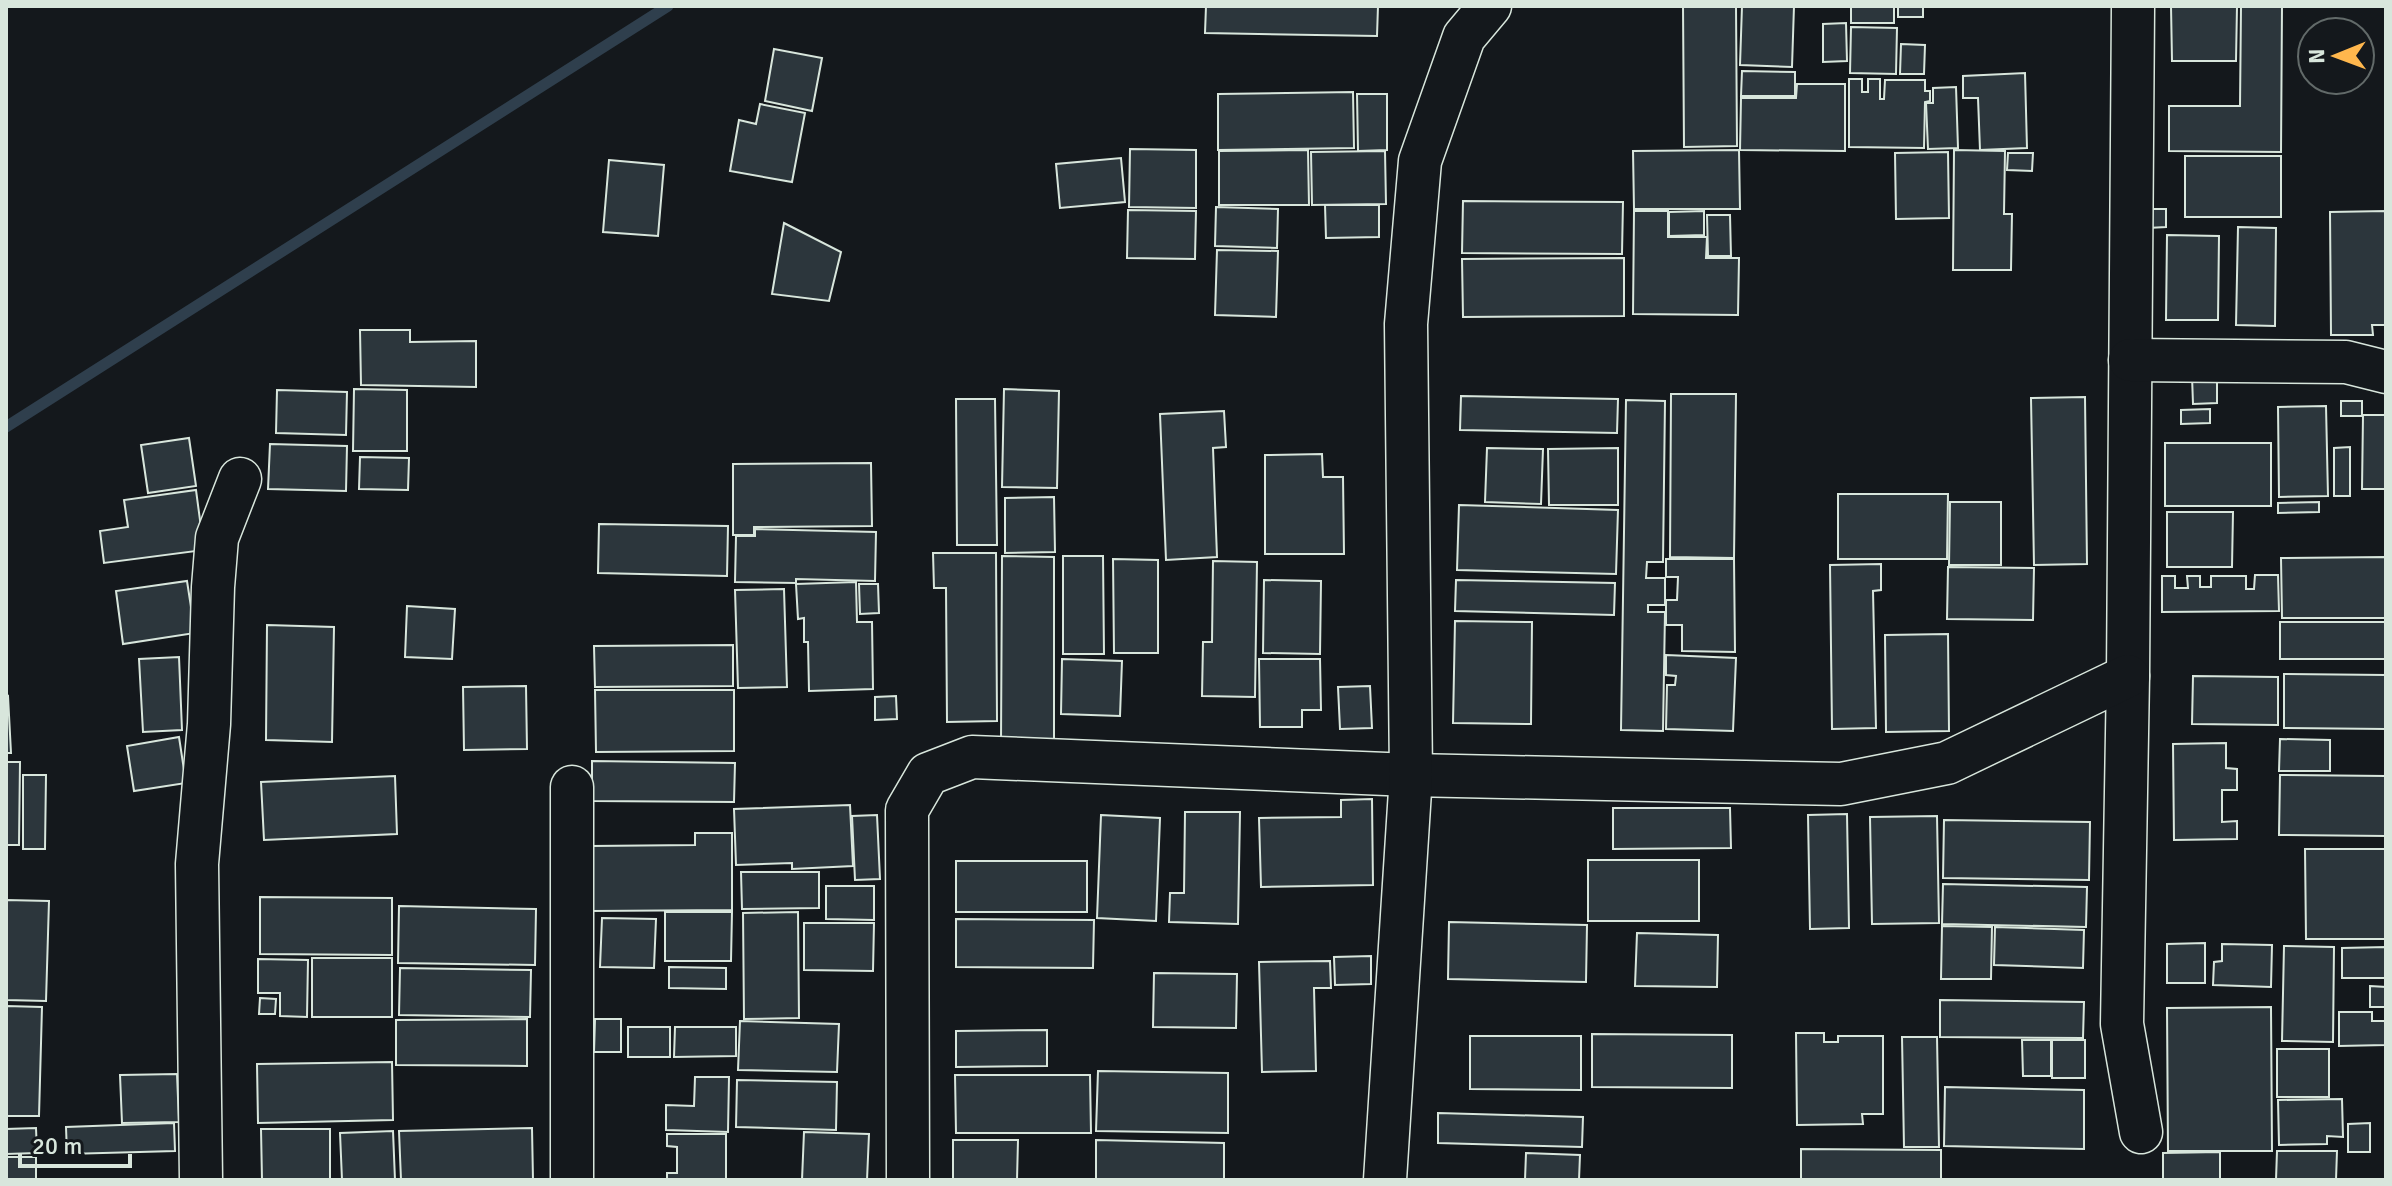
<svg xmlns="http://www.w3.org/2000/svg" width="2392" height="1186" font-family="Signika,sans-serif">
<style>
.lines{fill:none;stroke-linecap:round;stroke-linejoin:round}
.stream{stroke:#2f3f4d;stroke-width:11}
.building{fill:#2c363c;stroke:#d8e6dc;stroke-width:2}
.minor-casing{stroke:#d8e6dc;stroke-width:45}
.minor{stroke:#14181c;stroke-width:42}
</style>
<rect width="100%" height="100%" fill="#14181c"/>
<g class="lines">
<polyline class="stream" points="6,427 668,6"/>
</g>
<g class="building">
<polygon points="1206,6 1378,6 1377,36 1205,33"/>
<polygon points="1683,6 1736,6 1737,146 1684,147"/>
<polygon points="1742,6 1794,6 1792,67 1740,65"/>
<rect x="1851" y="6" width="43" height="17"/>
<rect x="1898" y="6" width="25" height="11"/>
<polygon points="2171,6 2237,6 2236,61 2172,61"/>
<polygon points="2241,6 2282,6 2281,152 2169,151 2169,106 2240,106"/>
<polygon points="1846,23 1847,61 1823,62 1823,24"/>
<polygon points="1851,27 1897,28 1896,74 1850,73"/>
<polygon points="1901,44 1925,45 1924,74 1900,74"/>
<polygon points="774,49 822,58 812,111 765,101"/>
<polygon points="1742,71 1795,72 1795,96 1741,96"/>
<polygon points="2025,73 2027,148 1980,150 1978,98 1963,98 1963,76"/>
<polygon points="1849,79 1862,79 1862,92 1868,92 1868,79 1880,79 1880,99 1884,99 1885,80 1925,80 1925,91 1930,91 1930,101 1925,102 1924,148 1849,147"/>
<polygon points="1797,84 1845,84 1845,151 1740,150 1741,98 1796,98"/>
<polygon points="1956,87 1958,148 1928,149 1926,103 1933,103 1933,88"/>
<polygon points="1353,92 1354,148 1218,150 1218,94"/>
<polygon points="1357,94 1387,94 1387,150 1358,151"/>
<polygon points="760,104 805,113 792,182 730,171 739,120 756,124"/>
<polygon points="1130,149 1196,150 1196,208 1129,207"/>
<polygon points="1308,150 1309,205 1219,205 1219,151"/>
<polygon points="1739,150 1740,209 1634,209 1633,151"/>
<polygon points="1954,150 2005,151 2004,214 2012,214 2011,270 1953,270"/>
<polygon points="1385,151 1386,204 1312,205 1311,152"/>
<polygon points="1948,152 1949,218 1896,219 1895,153"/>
<polygon points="2008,153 2033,153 2032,171 2007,170"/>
<rect x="2185" y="156" width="96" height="61"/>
<polygon points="1121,158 1125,202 1060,208 1056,164"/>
<polygon points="609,160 664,165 658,236 603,232"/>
<polygon points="1463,201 1623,202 1622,254 1462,253"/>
<polygon points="1325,205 1379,205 1379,237 1326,238"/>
<polygon points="1216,207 1278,209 1277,248 1215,246"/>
<polygon points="2148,209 2166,209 2166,227 2148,228"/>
<polygon points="1128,210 1196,211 1195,259 1127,258"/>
<polygon points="1634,211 1668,211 1668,237 1707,237 1706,258 1739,258 1738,315 1633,314"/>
<polygon points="1704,211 1704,235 1669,236 1669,212"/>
<polygon points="2386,211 2386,325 2372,325 2373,335 2331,335 2330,212"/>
<polygon points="1707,215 1730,215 1731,256 1708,256"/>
<polygon points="784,223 841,252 829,301 772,294"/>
<polygon points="2238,227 2276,228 2275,326 2236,325"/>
<polygon points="2167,235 2219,236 2218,320 2166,320"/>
<polygon points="1217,250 1278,251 1276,317 1215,315"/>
<polygon points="1624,258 1624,316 1463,317 1462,259"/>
<polygon points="360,330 410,330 410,342 476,341 476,387 361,385"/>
<polygon points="2192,376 2217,376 2217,403 2193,404"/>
<polygon points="354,389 407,390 407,451 353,451"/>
<polygon points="1004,389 1059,391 1057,488 1002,487"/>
<polygon points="277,390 347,392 346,435 276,433"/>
<polygon points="1671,394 1736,394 1734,558 1670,557"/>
<polygon points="1461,396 1618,399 1617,433 1460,430"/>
<polygon points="2085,397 2087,564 2034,565 2031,398"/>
<polygon points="956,399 995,399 997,545 957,545"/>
<polygon points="1626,400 1665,401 1663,562 1647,562 1646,578 1665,578 1665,605 1648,605 1648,612 1665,612 1663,731 1621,730"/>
<rect x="2341" y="401" width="21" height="15"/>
<polygon points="2326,406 2328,496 2279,497 2278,407"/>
<polygon points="2210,409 2210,423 2181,424 2181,410"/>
<polygon points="1224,411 1226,447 1213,448 1217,557 1166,560 1160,414"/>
<polygon points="2363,415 2386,415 2386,489 2362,489"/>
<polygon points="189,438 196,486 148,493 141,445"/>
<rect x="2165" y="443" width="106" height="63"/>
<polygon points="270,444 347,446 346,491 268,489"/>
<polygon points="2350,447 2350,496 2334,496 2334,448"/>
<polygon points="1487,448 1543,449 1541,504 1485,502"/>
<polygon points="1618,448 1618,505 1549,505 1548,449"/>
<polygon points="1322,454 1323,477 1343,477 1344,554 1265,554 1265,455"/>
<polygon points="360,457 409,458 408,490 359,489"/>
<polygon points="871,463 872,526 754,527 754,535 733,535 733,464"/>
<polygon points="196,490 204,550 104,563 100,531 128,527 124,500"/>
<polygon points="1838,494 1948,494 1947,559 1838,559"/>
<polygon points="1054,497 1055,552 1005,553 1005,498"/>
<polygon points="1950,502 2001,502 2001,565 1949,565"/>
<polygon points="2319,502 2319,512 2278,513 2278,503"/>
<polygon points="1459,505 1618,510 1616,574 1457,570"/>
<polygon points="2167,512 2233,512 2232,567 2167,567"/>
<polygon points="599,524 728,526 727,576 598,573"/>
<polygon points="755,529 876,532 875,581 796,579 796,583 735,582 736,536 755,536"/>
<polygon points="933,553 996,553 997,721 947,722 946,588 934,588"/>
<polygon points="1002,556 1054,557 1054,742 1001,742"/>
<polygon points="1063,556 1103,556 1104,654 1063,654"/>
<polygon points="2386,557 2386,618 2282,618 2281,558"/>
<polygon points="1113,559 1158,560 1158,653 1114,653"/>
<polygon points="1666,559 1734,559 1735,652 1682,651 1682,625 1666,625 1666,600 1677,600 1678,577 1666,577"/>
<polygon points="1213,561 1257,562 1255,697 1202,696 1203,642 1212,642"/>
<polygon points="1881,564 1881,590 1873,591 1876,728 1832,729 1830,565"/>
<polygon points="1948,567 2034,568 2033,620 1947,619"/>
<polygon points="2255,575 2278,575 2279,611 2162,612 2162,576 2175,576 2175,588 2188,588 2187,576 2200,576 2200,587 2211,587 2211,576 2246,576 2246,589 2254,589"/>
<polygon points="1264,580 1321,581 1320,654 1263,653"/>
<polygon points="1456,580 1615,583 1614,615 1455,611"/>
<polygon points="187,581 195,633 123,644 116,591"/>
<polygon points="856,582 857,622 872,622 873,689 809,691 808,642 804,642 804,618 798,619 796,584"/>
<polygon points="859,584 878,584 879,613 860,614"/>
<polygon points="784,589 787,687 738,688 735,590"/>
<polygon points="407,606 455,609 452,659 405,657"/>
<polygon points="1455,621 1532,622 1531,724 1453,723"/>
<rect x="2280" y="622" width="106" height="37"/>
<polygon points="267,625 334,627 332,742 266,740"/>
<polygon points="1948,634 1949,731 1886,732 1885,635"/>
<polygon points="733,645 733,686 595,687 594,646"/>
<polygon points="1666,655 1736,658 1733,731 1666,729 1667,685 1675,685 1676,676 1666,675"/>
<polygon points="179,657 182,730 143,732 139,659"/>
<polygon points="1062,659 1122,661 1120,716 1061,714"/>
<polygon points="1259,659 1320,659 1321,710 1302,710 1302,727 1260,727"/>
<polygon points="2284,674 2386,675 2386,729 2284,728"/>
<polygon points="2193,676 2278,677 2278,725 2192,724"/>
<polygon points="526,686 527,749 464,750 463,687"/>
<polygon points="1370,686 1372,728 1340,729 1338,687"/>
<polygon points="595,690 734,690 734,751 596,752"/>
<polygon points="8,696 11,753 6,753 6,697"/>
<polygon points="896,696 897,719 875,720 875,697"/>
<polygon points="179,737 186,783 134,791 127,746"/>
<polygon points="2280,739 2330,740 2330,771 2279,771"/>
<polygon points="2226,743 2226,768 2237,769 2237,790 2222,790 2222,822 2237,821 2237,839 2174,840 2173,744"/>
<polygon points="592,761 735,763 734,802 592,801"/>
<polygon points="6,762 20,762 19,845 6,845"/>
<polygon points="23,775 46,775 45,849 23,849"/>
<polygon points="2280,775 2386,776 2386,836 2279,835"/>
<polygon points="395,776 397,834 264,840 261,782"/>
<polygon points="1372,799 1373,885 1261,887 1259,818 1341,817 1341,800"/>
<polygon points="850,805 853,866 792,869 792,863 736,865 734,809"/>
<polygon points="1613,808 1730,808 1731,848 1613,849"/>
<polygon points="1185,812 1240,812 1238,924 1169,922 1170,893 1184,893"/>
<polygon points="1847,814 1849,928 1810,929 1808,815"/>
<polygon points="877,815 880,879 855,880 852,816"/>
<polygon points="1101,815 1160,818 1156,921 1097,918"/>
<polygon points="1937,816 1939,923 1872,924 1870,817"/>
<polygon points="1944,820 2090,822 2089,880 1943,878"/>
<polygon points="695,833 732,833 732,910 591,911 591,846 695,845"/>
<polygon points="2305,849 2386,849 2386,939 2306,939"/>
<rect x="1588" y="860" width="111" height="61"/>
<rect x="956" y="861" width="131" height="51"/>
<polygon points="741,872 819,872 819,908 742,909"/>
<polygon points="1943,884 2087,887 2086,927 1942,924"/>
<polygon points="826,886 874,886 874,920 826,919"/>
<polygon points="260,897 392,898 392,955 260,954"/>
<polygon points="6,900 49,901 46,1001 6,1000"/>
<polygon points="399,906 536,909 535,965 398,963"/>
<polygon points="665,912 732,912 731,961 665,961"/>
<polygon points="798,912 799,1018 744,1019 743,913"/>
<polygon points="602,918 656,919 654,968 600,967"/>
<polygon points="956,919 1094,920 1093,968 956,967"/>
<polygon points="1449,922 1587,925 1586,982 1448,979"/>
<polygon points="804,923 874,923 873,971 804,970"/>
<polygon points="1942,926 1992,927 1991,979 1941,979"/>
<polygon points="1995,927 2084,930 2083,968 1994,965"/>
<polygon points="1637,933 1718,935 1717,987 1635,986"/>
<polygon points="2205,943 2205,983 2167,983 2167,944"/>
<polygon points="2222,944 2272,945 2271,987 2213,985 2214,962 2222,961"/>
<polygon points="2284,946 2334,947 2333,1042 2282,1041"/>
<polygon points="2386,947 2386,978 2342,978 2342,948"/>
<polygon points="1371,956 1371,984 1335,985 1334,957"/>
<rect x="312" y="958" width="80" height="59"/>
<polygon points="258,959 308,960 307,1017 280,1016 280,993 258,993"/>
<polygon points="1330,961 1331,988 1314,988 1316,1071 1262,1072 1259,962"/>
<polygon points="669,967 726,968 726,989 669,988"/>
<polygon points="400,968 531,970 530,1017 399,1015"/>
<polygon points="1154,973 1237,974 1236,1028 1153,1027"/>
<polygon points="2370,986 2386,987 2386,1007 2370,1007"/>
<polygon points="260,998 276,999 275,1014 259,1014"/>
<polygon points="1940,1000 2084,1002 2083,1038 1940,1037"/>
<polygon points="6,1006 42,1007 39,1116 6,1116"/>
<polygon points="2271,1007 2272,1151 2168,1151 2167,1008"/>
<polygon points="2339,1012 2372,1012 2372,1021 2386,1021 2386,1045 2339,1046"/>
<polygon points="527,1019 527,1066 396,1065 396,1020"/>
<polygon points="595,1019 621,1019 621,1052 594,1052"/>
<polygon points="740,1021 839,1024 837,1072 738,1070"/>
<rect x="628" y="1027" width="42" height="30"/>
<polygon points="675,1027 736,1027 736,1056 674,1057"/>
<polygon points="1047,1030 1047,1066 956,1067 956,1031"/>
<polygon points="1796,1033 1824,1033 1824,1042 1838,1042 1838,1036 1883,1036 1883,1114 1862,1114 1863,1124 1797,1125"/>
<polygon points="1592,1034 1732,1035 1732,1088 1592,1087"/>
<polygon points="1470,1036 1581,1036 1581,1090 1470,1089"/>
<polygon points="1902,1037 1937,1037 1939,1147 1904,1147"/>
<polygon points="2022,1040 2051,1040 2051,1076 2023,1076"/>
<rect x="2052" y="1040" width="33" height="38"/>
<rect x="2277" y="1049" width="52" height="48"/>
<polygon points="392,1062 393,1120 258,1123 257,1064"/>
<polygon points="1098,1071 1228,1073 1228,1133 1096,1131"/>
<polygon points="177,1074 179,1122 122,1123 120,1075"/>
<polygon points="955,1075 1090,1075 1091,1133 956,1133"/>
<polygon points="695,1077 729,1077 728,1132 666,1130 666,1105 694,1106"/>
<polygon points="737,1080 837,1082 836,1130 736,1127"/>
<polygon points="1945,1087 2084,1090 2084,1149 1944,1146"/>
<polygon points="2342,1099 2343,1137 2327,1136 2327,1144 2279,1145 2278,1100"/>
<polygon points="1438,1113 1583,1117 1582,1147 1438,1143"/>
<polygon points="174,1123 175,1151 67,1154 66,1127"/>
<polygon points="2370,1123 2370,1152 2348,1152 2348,1124"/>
<polygon points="36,1128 37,1153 6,1154 6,1129"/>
<polygon points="532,1128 533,1180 401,1180 399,1131"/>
<polygon points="261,1129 330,1129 330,1180 262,1180"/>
<polygon points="393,1131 395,1180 342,1180 340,1133"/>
<polygon points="804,1132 869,1134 867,1180 802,1180"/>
<polygon points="667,1134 726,1134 726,1180 667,1180 667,1173 677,1173 677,1147 667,1146"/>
<polygon points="953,1140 1018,1140 1017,1180 953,1180"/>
<polygon points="1096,1140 1224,1143 1224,1180 1096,1180"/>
<polygon points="1801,1149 1941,1150 1941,1180 1801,1180"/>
<polygon points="2277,1151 2337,1151 2336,1180 2276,1180"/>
<polygon points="2220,1152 2220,1180 2163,1180 2163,1153"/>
<polygon points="1526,1153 1580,1155 1579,1180 1525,1180"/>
<rect x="6" y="1157" width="30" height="23"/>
</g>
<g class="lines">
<defs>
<g id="minor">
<polyline points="2133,6 2128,676 2122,1024 2141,1132"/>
<polyline points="2130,360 2346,362 2386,372"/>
<polyline points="572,787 572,1180"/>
<polyline points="201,1180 197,864 209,724 213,587 217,538 240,479"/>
<polyline points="908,1180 907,810 928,774 972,757 1411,775 1841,784 1947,763 2128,676"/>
<polyline points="1385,1180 1411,775 1406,324 1420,161 1464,37 1490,6"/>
</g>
</defs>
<use href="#minor" class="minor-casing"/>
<use href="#minor" class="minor"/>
</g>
<rect width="2392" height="1186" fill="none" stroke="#d8e6dc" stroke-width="16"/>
<g transform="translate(2336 56) rotate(269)"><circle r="38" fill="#14181c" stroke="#626a69" stroke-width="2"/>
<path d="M0-6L14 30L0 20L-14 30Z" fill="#ffb74d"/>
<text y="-12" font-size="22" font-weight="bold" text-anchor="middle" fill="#d8e6dc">N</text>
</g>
<path d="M20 1154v12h110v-12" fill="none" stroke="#d8e6dc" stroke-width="4"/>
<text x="32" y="1154" font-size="24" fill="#d8e6dc" stroke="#14181c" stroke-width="6" paint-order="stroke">20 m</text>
</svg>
